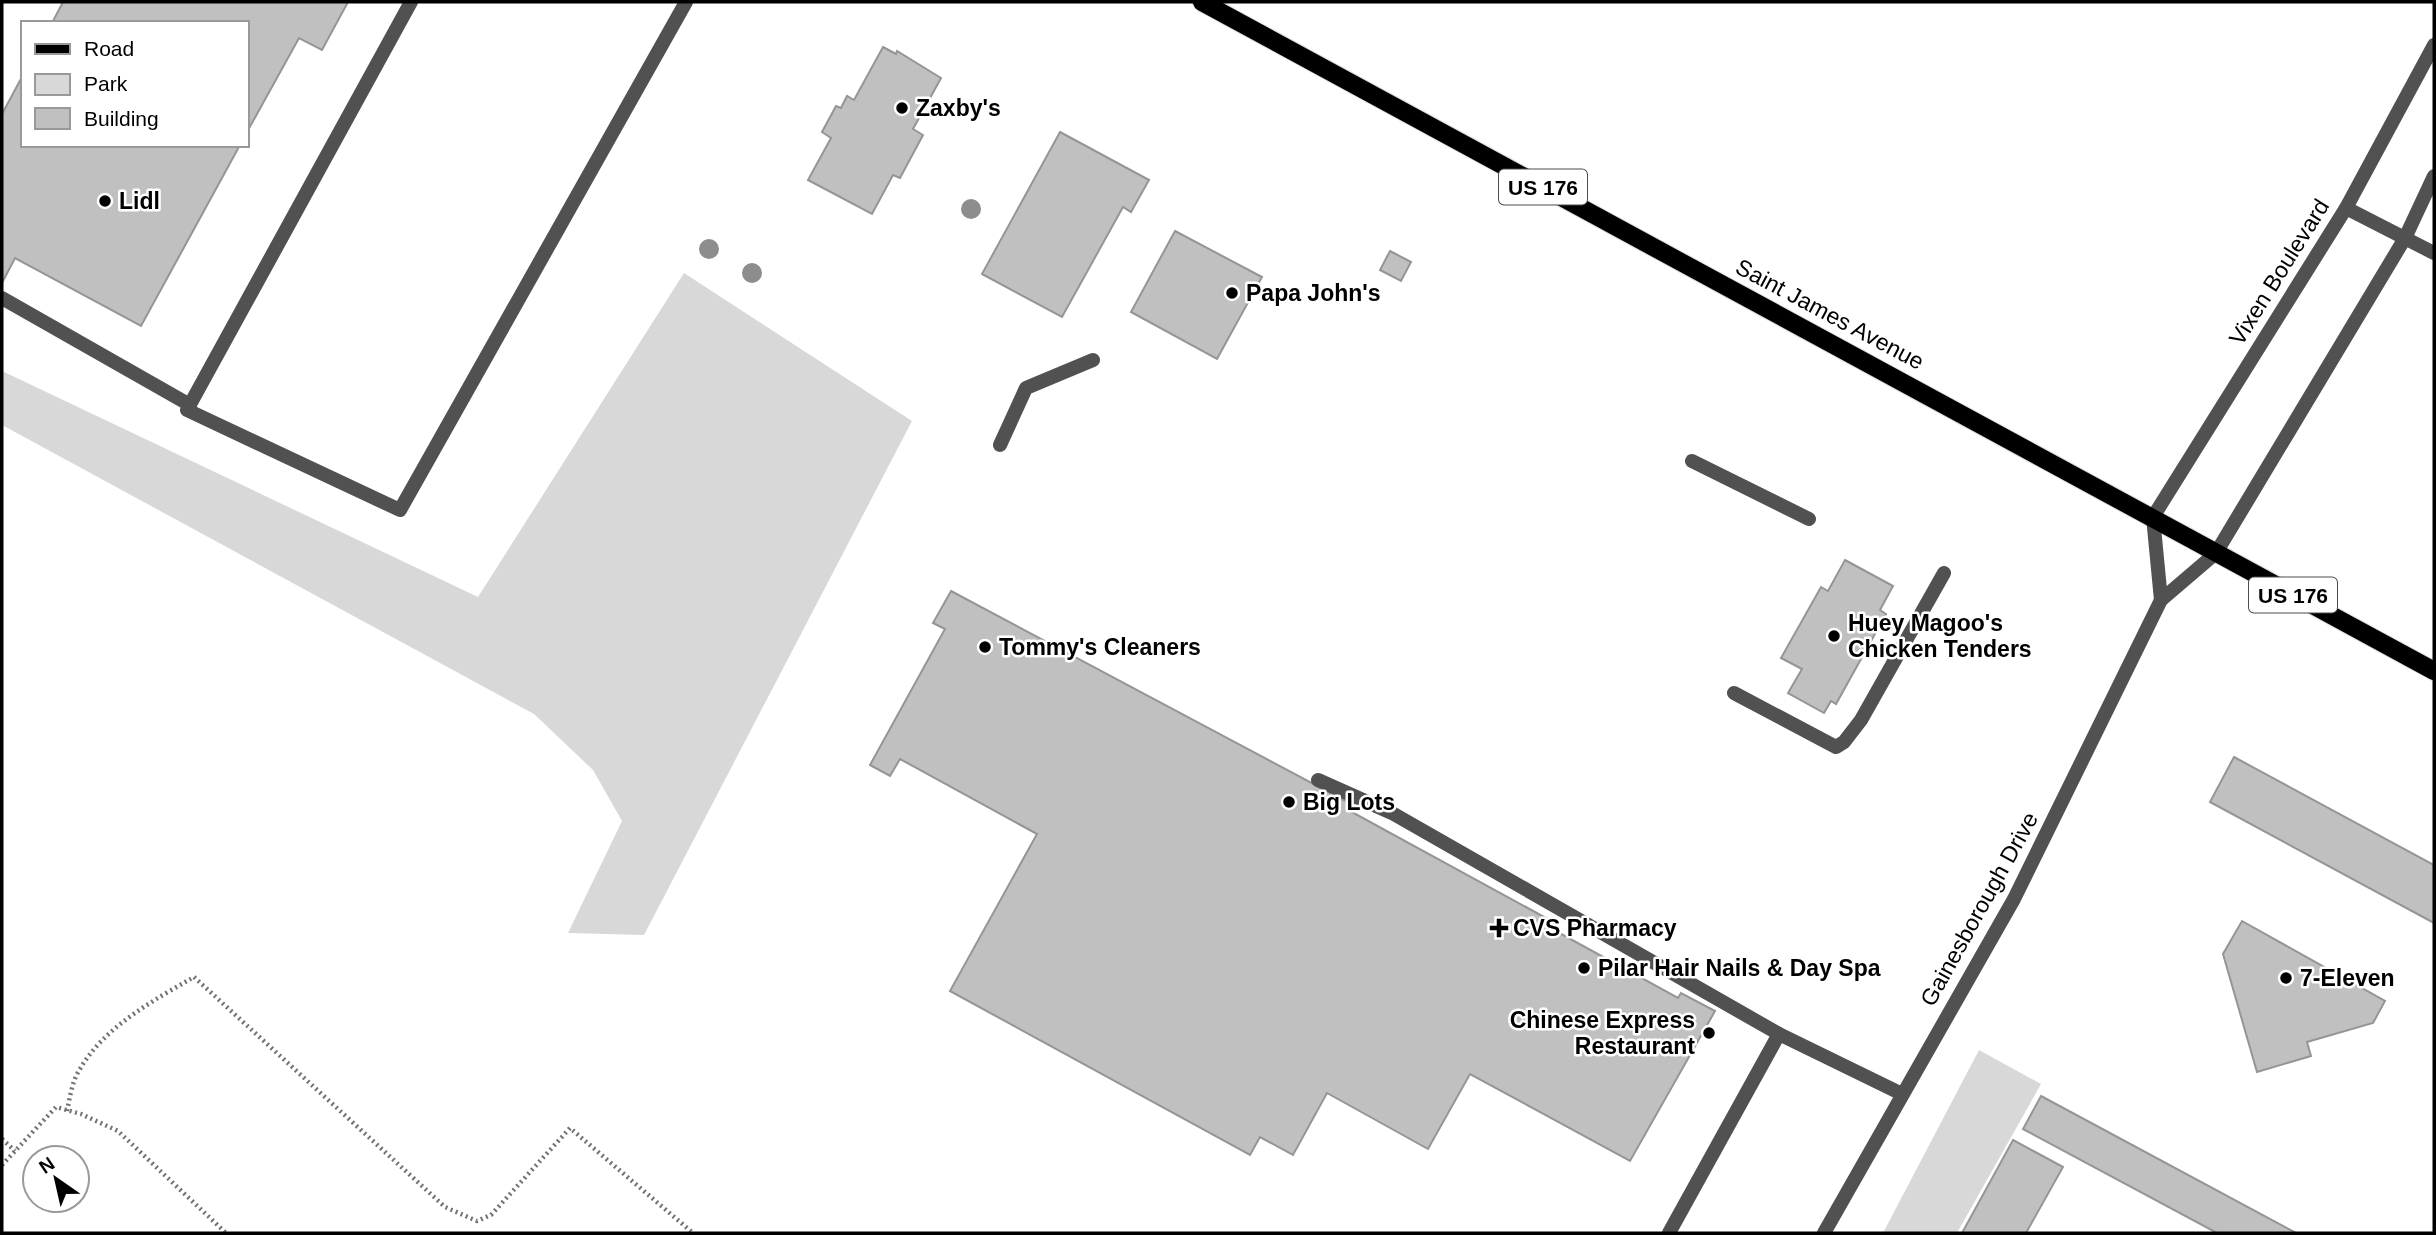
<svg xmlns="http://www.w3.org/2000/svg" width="2436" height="1235" font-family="Arial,sans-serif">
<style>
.green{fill:#d8d8d8}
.building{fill:#c0c0c0;stroke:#959595;stroke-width:2}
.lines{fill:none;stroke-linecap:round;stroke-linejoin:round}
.primary-casing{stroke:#dbdbdb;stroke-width:20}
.path{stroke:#737373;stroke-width:4.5;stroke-dasharray:2 3.5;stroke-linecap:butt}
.lane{stroke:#515151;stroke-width:14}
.street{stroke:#515151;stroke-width:14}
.primary{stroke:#000;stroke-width:18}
.tree{fill:#8d8d8d}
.poi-dot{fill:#000;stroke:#fff;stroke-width:2.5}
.labels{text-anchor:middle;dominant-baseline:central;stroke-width:5;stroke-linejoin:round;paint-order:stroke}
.shield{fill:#fff;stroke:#4c4c4c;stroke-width:2}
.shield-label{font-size:21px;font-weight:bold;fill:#000}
.poi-label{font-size:23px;font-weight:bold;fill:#000;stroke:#fff;text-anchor:start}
.street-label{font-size:23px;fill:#000;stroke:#fff}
</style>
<rect width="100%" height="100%" fill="#fff"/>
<g class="green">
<polygon points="684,273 912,421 644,935 568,933 622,821 593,770 534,714 2,425 2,371 478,597"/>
<polygon points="1979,1050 2041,1084 1957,1233 1883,1233"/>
</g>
<g class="building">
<polygon points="63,2 348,2 322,50 299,38 247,132 247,23 52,23"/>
<polygon points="883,47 896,54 897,51 941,78 913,129 923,135 900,178 893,175 872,214 808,180 831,138 822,132 836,106 841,108 847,96 854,100"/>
<polygon points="23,75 23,145 240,145 141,326 15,258 2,283 2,114"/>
<polygon points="1060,132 1149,180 1131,212 1123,207 1062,317 982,274"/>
<polygon points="1175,231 1262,277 1217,359 1131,312"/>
<polygon points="1390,251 1411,262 1401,281 1380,270"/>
<polygon points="1845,560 1893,586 1880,610 1886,614 1836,704 1831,701 1824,713 1788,693 1802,669 1781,658 1821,587 1828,591"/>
<polygon points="951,591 1353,805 1350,811 1546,918 1543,924 1678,998 1681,993 1715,1011 1630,1161 1470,1074 1428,1149 1327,1093 1293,1155 1260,1137 1250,1155 950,991 1037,834 900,759 890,776 870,765 945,629 933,623"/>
<polygon points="2234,757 2434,865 2434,923 2210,802"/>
<polygon points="2242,921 2385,1001 2373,1023 2307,1042 2311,1056 2257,1072 2223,954"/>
<polygon points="2041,1096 2296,1233 2217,1233 2023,1129"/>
<polygon points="2013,1140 2063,1167 2026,1233 1962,1233"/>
</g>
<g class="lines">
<defs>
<polyline id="primary" points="1202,2 2434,671"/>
</defs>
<use href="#primary" class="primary-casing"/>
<g class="path">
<path d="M67,1111C70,1097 72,1081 80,1069C104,1027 154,1000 194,977L445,1207L477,1221L491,1215L570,1128L693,1233"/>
<polyline points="2,1139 15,1151"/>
<polyline points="2,1165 56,1107 81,1114 118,1131 226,1233"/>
</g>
<g class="lane">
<polyline points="411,2 187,410 400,510 686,2"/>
<polyline points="2,298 190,405"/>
<polyline points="1000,445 1026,388 1093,360"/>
<polyline points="1692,461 1809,519"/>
<polyline points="1734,693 1836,747 1844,742 1861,720 1944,573"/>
<polyline points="1318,780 1392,813 1779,1034"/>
<polyline points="1669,1233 1779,1034 1902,1094"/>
</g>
<g class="street">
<polyline points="2346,208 2434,253"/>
<polyline points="2161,600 2153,517 2346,208 2434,45"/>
<polyline points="1824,1233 2014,899 2161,600 2216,553 2405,238 2434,176"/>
</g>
<use href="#primary" class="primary"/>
</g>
<g class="tree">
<circle cx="971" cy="209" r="10"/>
<circle cx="709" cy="249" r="10"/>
<circle cx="752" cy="273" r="10"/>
</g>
<g class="poi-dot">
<circle cx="902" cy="108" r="7"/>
<circle cx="105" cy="201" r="7"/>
<circle cx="1232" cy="293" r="7"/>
<circle cx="1834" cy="636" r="7"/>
<circle cx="985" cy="647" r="7"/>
<circle cx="1289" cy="802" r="7"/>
<path d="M1495.5 917.5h7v7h7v7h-7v7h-7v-7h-7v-7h7z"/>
<circle cx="1584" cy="968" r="7"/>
<circle cx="2286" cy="978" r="7"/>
<circle cx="1709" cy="1033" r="7"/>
</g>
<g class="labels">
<g class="shield">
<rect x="1499" y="169.5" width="88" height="35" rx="5"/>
<rect x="2249" y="577.5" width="88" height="35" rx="5"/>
</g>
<g class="shield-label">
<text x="1543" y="187">US 176</text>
<text x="2293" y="595">US 176</text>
</g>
<g class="poi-label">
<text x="916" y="108">Zaxby's</text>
<text x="119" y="201">Lidl</text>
<text x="1246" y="293">Papa John's</text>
<text x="1848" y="623">Huey Magoo's<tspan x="1848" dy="26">Chicken Tenders</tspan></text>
<text x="999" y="647">Tommy's Cleaners</text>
<text x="1303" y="802">Big Lots</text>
<text x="1513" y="928">CVS Pharmacy</text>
<text x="1598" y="968">Pilar Hair Nails &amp; Day Spa</text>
<text x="2300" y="978">7-Eleven</text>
<text x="1695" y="1020" text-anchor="end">Chinese Express<tspan x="1695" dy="26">Restaurant</tspan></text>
</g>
<g class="street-label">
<text transform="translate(2279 272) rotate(-58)">Vixen Boulevard</text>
<text transform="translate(1830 314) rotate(28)">Saint James Avenue</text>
<text transform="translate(1979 909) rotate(-61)">Gainesborough Drive</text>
</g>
</g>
<rect width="2436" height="1235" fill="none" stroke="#000000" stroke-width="7"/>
<rect x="21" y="21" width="228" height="126" fill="#ffffff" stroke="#999999" stroke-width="2"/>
<rect x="35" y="44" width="35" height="10" fill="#000000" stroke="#999999" stroke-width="2"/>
<text x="84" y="56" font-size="21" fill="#000000">Road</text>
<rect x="35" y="74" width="35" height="21" fill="#d8d8d8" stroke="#999999" stroke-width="2"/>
<text x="84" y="91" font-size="21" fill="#000000">Park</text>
<rect x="35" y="108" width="35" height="21" fill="#c0c0c0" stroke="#999999" stroke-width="2"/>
<text x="84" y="126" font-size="21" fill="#000000">Building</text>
<g transform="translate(56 1179) rotate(326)"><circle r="33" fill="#ffffff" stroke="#999999" stroke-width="2"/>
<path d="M0-5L12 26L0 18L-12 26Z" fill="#000000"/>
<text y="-10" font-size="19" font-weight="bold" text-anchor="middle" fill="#000000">N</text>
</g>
</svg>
